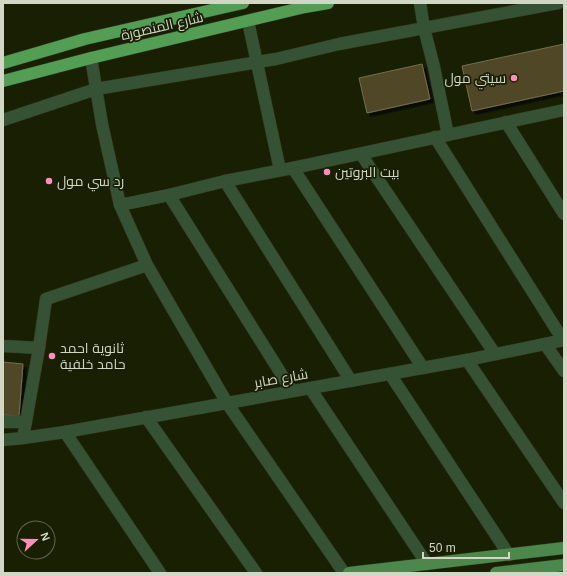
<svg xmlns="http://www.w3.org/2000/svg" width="567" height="576" font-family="Helvetica,Cairo,sans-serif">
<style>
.building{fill:#4f4728;stroke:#766e4e;filter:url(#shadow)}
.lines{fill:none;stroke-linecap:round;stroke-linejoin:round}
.minor-casing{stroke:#33391e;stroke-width:13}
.major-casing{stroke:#33391e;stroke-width:13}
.highway-casing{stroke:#33391e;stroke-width:13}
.minor{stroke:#355235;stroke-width:12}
.major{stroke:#4a884b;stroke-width:12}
.highway{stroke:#519e54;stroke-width:12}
.poi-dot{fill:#ff8ebb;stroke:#191f03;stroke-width:1.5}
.labels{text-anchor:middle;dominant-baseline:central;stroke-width:3.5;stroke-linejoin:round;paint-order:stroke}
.street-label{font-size:14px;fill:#d1d6c5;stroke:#191f03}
.poi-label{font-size:14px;fill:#d1d6c5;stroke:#191f03;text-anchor:start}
</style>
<defs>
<filter id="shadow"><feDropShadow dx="3.5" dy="3.5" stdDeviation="0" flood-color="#0009"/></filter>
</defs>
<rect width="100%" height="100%" fill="#191f03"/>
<g class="building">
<polygon points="564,44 564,91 472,111 462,66"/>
<polygon points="422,64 430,99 367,113 359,78"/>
<polygon points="3,362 23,364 19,416 3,415"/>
</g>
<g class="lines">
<defs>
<g id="minor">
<polyline points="420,3 424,28 434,67 448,135"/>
<polyline points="248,21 280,170"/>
<polyline points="91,58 102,124 120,205 147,265 227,403 344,573"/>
<polyline points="3,120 96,89 276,59 339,44 558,3"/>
<polyline points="506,122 564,214"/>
<polyline points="435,137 563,340"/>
<polyline points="361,154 495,354"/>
<polyline points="293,168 423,368"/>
<polyline points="225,181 351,381"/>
<polyline points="169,195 292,391"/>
<polyline points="120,205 169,195 225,181 293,168 564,110"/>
<polyline points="545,344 564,371"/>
<polyline points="3,346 39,348"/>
<polyline points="467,360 564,503"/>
<polyline points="390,374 509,555"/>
<polyline points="310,388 427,564"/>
<polyline points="146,417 256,573"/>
<polyline points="3,422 26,422"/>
<polyline points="65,432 160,573"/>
<polyline points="23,438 39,348 46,299 147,265"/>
<polyline points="3,440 23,438 65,432 467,360 564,340"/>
</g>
<g id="major">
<polyline points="349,573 564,548"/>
<polyline points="496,573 564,565"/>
</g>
<g id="highway">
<polyline points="3,63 85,39 243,3"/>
<polyline points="3,81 91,58 305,7 328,3"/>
</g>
</defs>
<use href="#minor" class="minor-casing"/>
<use href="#major" class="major-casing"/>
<use href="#highway" class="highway-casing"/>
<use href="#minor" class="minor"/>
<use href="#major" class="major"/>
<use href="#highway" class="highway"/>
</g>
<g class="poi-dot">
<circle cx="514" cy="78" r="4"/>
<circle cx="327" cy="172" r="4"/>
<circle cx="49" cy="181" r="4"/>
<circle cx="52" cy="356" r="4"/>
</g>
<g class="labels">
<g class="street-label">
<text transform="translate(162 26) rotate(-13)">شارع المنصورة</text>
<text transform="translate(281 378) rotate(-10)">شارع صابر</text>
</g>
<g class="poi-label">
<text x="506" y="78" text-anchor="end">سيتي مول</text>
<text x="335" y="172">بيت البروتين</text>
<text x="57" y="181">رد سي مول</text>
<text x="60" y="348">ثانوية احمد<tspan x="60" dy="16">حامد خلفية</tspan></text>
</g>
</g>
<rect width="567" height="576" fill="none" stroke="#d1d6c5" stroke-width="8"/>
<g transform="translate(36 540) rotate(69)"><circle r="19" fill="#191f03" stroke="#636851"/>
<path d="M0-3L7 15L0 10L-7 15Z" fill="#ff8ebb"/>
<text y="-6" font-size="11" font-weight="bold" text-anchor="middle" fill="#d1d6c5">N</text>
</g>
<path d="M423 552v6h86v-6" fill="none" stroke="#d1d6c5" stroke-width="2"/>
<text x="429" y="552" font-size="12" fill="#d1d6c5" stroke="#191f03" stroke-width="3" paint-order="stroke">50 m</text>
</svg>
